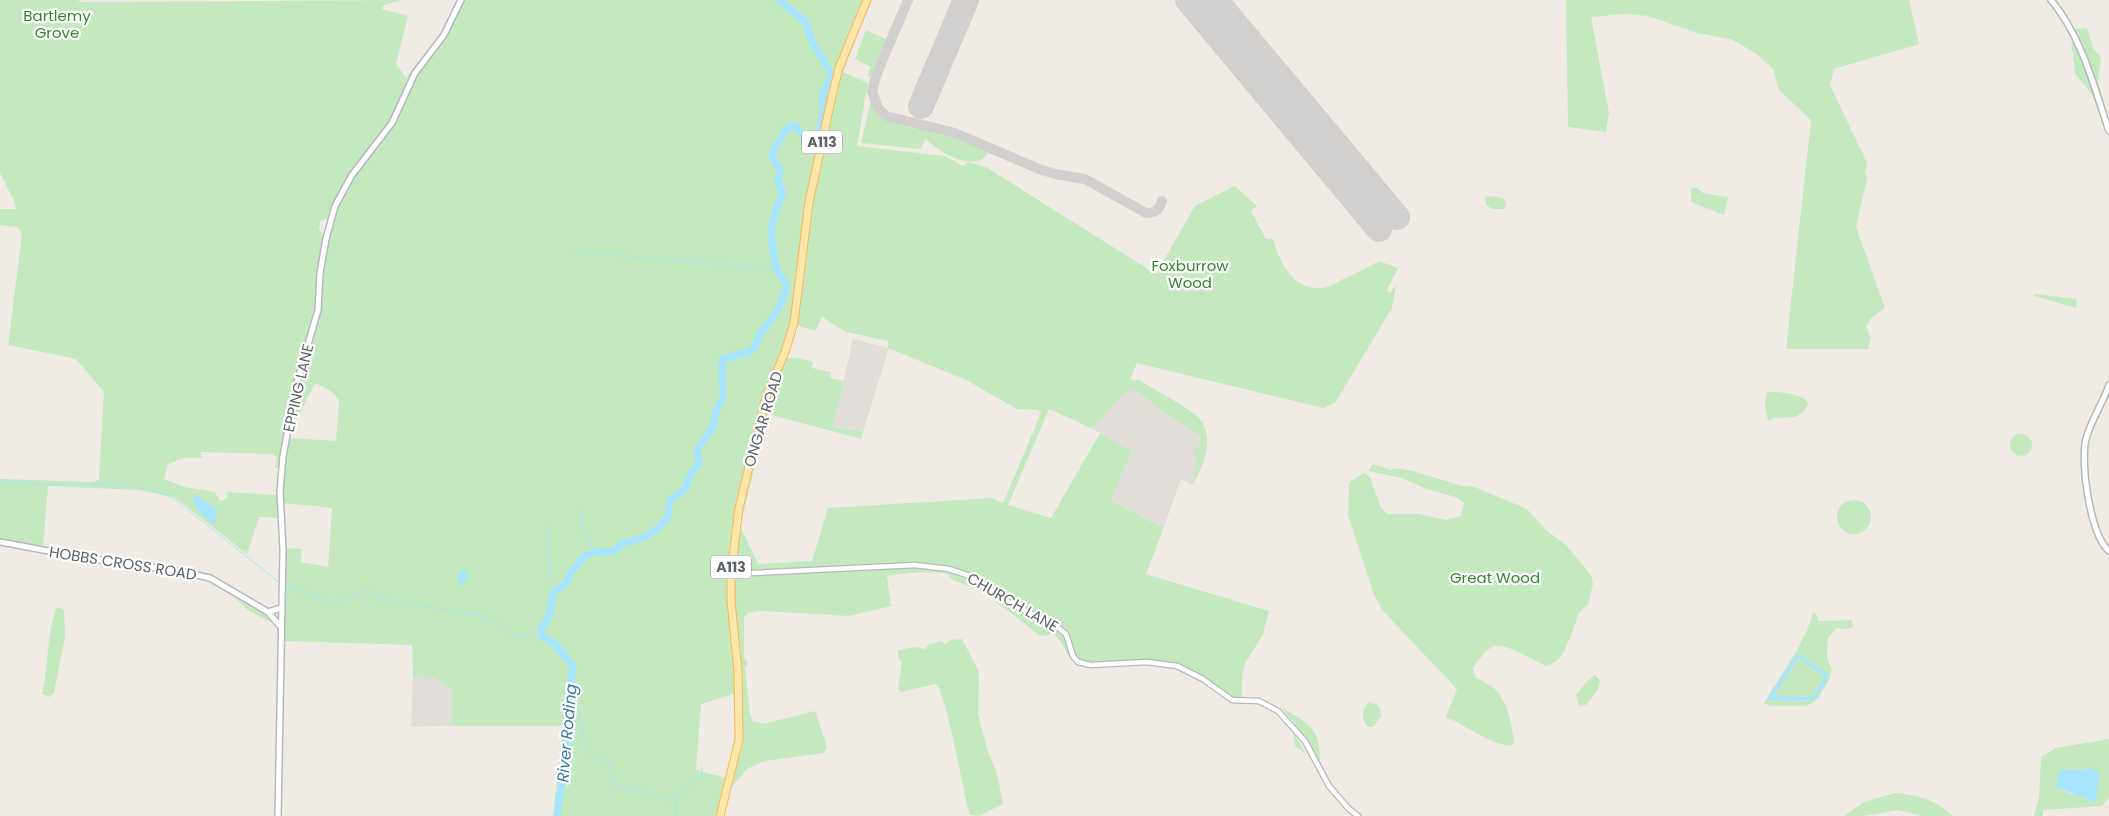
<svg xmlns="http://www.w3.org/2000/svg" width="2109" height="816" font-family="Poppins,sans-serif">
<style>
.industrial{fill:#e1ded9}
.green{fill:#c5e9bf;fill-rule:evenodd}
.water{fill:#a6e4ff}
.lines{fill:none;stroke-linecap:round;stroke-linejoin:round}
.stream{stroke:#a6e4ff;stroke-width:1}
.river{stroke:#a6e4ff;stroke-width:7}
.taxiway{stroke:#d2d0ce;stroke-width:10}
.runway{stroke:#d2d0ce;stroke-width:26}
.minor-casing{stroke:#b5b9bd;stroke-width:7}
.tertiary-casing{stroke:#b5b9bd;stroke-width:8}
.primary-casing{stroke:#fcb552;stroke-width:9}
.minor{stroke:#fff;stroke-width:4.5}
.tertiary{stroke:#fff;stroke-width:5}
.primary{stroke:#ffe6ab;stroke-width:7}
.labels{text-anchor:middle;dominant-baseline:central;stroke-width:4.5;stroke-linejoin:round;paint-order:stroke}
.shield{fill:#fff;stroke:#8d9194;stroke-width:1}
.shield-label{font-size:14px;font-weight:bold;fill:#5c6266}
.park-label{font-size:15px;fill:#35842e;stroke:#fff}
.street-label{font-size:15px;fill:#5c6266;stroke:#fff}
.water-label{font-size:16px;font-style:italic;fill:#357ca7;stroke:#fff}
</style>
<rect width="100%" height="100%" fill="#f0ece5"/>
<g class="industrial">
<polygon points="853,339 889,348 863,432 833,427"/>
<polygon points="1134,388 1161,411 1200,436 1192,485 1181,479 1165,524 1161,526 1111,500 1132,451 1093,429 1119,398"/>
<polygon points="413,677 434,678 452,691 451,726 411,727"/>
</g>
<g class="green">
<polygon points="0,0 82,0 77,2 400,0 383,6 382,9 408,16 396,64 406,78 415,65 417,66 390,122 355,166 327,219 320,221 319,230 325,234 317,273 315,310 296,380 280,468 275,468 277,457 272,454 201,452 202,458 184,458 168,464 164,479 184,487 215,492 220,501 226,499 228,495 226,492 277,495 279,518 259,517 247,554 174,497 138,490 48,486 43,549 0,539 0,479 93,482 99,479 104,392 76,359 8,345 22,233 17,227 0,225 0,209 16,209 14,201 0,173"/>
<path d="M462,0H871L843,72L868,83L857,146L944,156L963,166L968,162L986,167L1156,274L1195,206L1235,186L1257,206L1251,211L1266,239H1273C1280,263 1295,295 1327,287C1332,286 1337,282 1341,280C1354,274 1367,268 1379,261L1398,268L1387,290L1390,293L1396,285L1392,308L1335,403L1323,408L1137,363L1130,380H1139C1153,389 1188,407 1198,417C1216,436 1204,467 1192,485L1196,461L1194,449L1199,446L1200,436L1161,411L1134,388L1119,398L1093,429L1049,409L1008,505L1051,518L1100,433L1132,451L1111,500L1160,526L1165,524L1146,574L1269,611L1263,634L1245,664L1242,676V704C1223,697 1218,691 1203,680C1184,667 1162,666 1140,664C1122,663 1090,670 1075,662C1066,658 1064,640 1052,633L1047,636L1039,635L982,591L952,580L948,574C937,571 898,573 887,576L891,606L849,616L761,611L747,613L744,618V656L748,665L745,667L750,713L753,721L763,724L815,711L827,747L824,753L764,761L747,769L732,787L738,753L736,693L701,704L696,770L727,778L718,816H553L563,726H451L452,691L434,678L413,677L412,645L284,641L285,548L302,549L301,562L328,567L332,508L283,503C283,480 283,460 290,438L336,441L339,400L331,391L315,383L297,419L293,417L299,384L320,310L321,273L335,212L353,177L377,148L394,123L417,74ZM822,317L846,332L888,341V348L966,380L1017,409L1038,410L1041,413L1003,503L992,498L828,508L812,561L758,564L740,526L768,414L861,439L863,432L833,427L844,381L830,378L831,372L812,368L813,362L799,358H784L775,376L740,507L775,369L795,325L815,331Z"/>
<polygon points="1566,0 1909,0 1919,44 1834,69 1830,85 1867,163 1865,172 1867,178 1856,227 1885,308 1871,318 1866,326 1871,338 1868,349 1786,349 1811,120 1778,89 1774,70 1754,52 1730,39 1697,33 1648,16 1625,14 1591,17 1609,113 1606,132 1568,127"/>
<polygon points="2087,28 2093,48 2101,58 2098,81 2106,111 2102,120 2091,93 2075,74 2071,36 2074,29"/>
<polygon points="866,30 886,39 870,77 867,76 871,67 855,59"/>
<path d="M871,100L876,112L883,119L912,128L944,132L989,151C977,175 940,153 926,139L920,149L861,143Z"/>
<polygon points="1691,188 1697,188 1703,193 1728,197 1724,215 1691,202"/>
<polygon points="1490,196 1503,198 1506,203 1505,209 1492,209 1486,205 1485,197"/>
<polygon points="2035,294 2077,299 2076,308 2034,296"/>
<path d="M1770,392C1783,392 1794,393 1807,400L1808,405C1796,426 1782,412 1768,421L1765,408L1766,393Z"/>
<circle cx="2021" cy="445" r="11"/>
<path d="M1373,464L1391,470L1394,468L1413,471L1462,486H1472L1527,509L1546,530L1566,545L1591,575L1593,584L1588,605L1578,614C1578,619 1565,651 1562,655C1558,661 1552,664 1546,666C1535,661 1506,643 1495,646C1486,648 1478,661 1473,668L1475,677C1482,681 1491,685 1496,690C1508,704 1513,727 1514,744L1510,746C1482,741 1471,727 1446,717L1457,689L1383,611L1374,595L1348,515L1349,485L1351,481L1364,473L1370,477L1381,508L1388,514H1419L1446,520L1461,516L1464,503L1455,497L1424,488L1402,478L1368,471Z"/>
<circle cx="1854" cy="517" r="17"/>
<polygon points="227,591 267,613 277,625 249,611"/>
<path d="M57,607L64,610L65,636L54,693L49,697L42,694C49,666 46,634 57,607Z"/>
<path d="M1813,613L1817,615L1818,621L1852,620L1853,627L1846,629L1836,628L1828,638L1827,658L1832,669L1829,680L1819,697L1814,702L1806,706H1770L1764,703C1781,673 1804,646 1813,613ZM1797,653L1829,675L1815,700L1792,701L1793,696L1813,697L1824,676L1798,657L1774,696L1790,701L1768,700Z"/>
<path d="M962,639L979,672L978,714L988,752L997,773L1003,804L979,816L970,815L968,809C963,790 946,692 936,684L901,692L898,688L902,662L898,658V650L917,647L925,649L930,644L941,641L945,644L951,640Z"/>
<polygon points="1595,675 1600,680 1598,690 1586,705 1579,706 1576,695 1587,681"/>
<path d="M1369,702L1378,705L1382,715L1373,727H1368C1361,719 1361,709 1369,702Z"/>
<path d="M1281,707C1313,726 1321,729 1320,768L1307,739Z"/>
<polygon points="1293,731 1306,754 1295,746"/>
<path d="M2109,739V797L2102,806L2043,810V816H2034L2039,797L2041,757L2056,748ZM2059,770H2086V796L2070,794L2060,787Z"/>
<path d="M1895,793C1915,794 1939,801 1953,816H1921L1898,810L1863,816H1844L1864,802Z"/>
</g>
<g class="water">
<polygon points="196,495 217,510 215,525 197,509 193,499"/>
<polygon points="465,569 468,577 463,585 457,582 460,570"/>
<polygon points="1797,653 1829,675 1815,700 1792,701 1792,696 1813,697 1824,676 1798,658 1774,696 1791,696 1790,701 1767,700"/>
<path d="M2089,766L2099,773L2095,804C2084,794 2072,796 2060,787L2056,789L2059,770H2086Z"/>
</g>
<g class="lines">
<g class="stream">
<polyline points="569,251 777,269"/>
<path d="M0,481L30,482L40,485C83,485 132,479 173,498L280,583"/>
<polyline points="582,509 581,525 595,552"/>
<polyline points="549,526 550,577 559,587"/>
<polyline points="284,584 333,604 365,590 384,600 477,614 505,626 514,635 541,635"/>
<path d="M570,715L579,716C587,741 579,753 608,762L615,784C628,790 636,790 647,793C658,797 663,801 675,800"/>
<polyline points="677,816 675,800 686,786 702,775 702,768"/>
</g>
<path class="river" d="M557,816L564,767L569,755L570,687L573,666L554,643L541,635L542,628L550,614L553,592L565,585L572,571L585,556L595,552L614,551L622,544L647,536L659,527L668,517L669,501L686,488L689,477L699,463L697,450L713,427L717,408L723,398L722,359L749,352L755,347L759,336L777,311L787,287C785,280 778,274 776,267C769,233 769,225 783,192L778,182L780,169C763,151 779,146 785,130L794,125L809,142L815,141L824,112L822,96L831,77L830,71L812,42L806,22L779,0"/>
<path class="taxiway" d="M908,0L877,73L872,91L878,108L886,116L955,133L1039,169L1055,174L1085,179L1146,213C1156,213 1159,210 1162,201"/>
<g class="runway">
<polyline points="1188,0 1379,229"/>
<polyline points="1215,0 1397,217"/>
<polyline points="921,106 966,0"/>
</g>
<defs>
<polyline id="minor" points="731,574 915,565 949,569 967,575 1011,604 1055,625 1066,634 1073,656 1078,662 1091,665 1147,662 1177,666 1203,679 1232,700 1259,701 1278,711 1305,741 1329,786 1348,808 1358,816"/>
<g id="tertiary">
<path d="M2051,0C2082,37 2094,87 2109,131"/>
<path d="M2109,385C2103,403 2091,420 2086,439C2080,463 2090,534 2109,551"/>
<polyline points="0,542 86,558 178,571 210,578 268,612 280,626"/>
<polyline points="268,612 281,608"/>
<polyline points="278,816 283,550 280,491 283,456 297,382 318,310 320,273 326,239 335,206 352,175 392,123 415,73 444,35 461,0"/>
</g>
<polyline id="primary" points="720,816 739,740 738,671 731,601 731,574 739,508 766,397 785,352 794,323 809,202 832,96 839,68 867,0"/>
</defs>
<use href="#minor" class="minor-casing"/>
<use href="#tertiary" class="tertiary-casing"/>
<use href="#primary" class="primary-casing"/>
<use href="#minor" class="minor"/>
<use href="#tertiary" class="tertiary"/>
<use href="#primary" class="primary"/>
</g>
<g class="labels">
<g class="shield">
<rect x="802" y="130.5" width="40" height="23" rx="4"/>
<rect x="711" y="555.5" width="40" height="23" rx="4"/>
</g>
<g class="shield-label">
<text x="822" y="142">A113</text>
<text x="731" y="567">A113</text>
</g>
<g class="park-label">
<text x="57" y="15">Bartlemy<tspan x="57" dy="17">Grove</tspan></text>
<text x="1190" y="265">Foxburrow<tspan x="1190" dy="17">Wood</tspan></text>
<text x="1495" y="577">Great Wood</text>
</g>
<g class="street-label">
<text transform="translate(298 388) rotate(-77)">EPPING LANE</text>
<text transform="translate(763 419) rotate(-73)">ONGAR ROAD</text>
<text transform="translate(123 563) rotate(9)">HOBBS CROSS ROAD</text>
<text transform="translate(1013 602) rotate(30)">CHURCH LANE</text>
</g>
<g class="water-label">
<text transform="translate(567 733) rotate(-85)">River Roding</text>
</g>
</g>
</svg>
